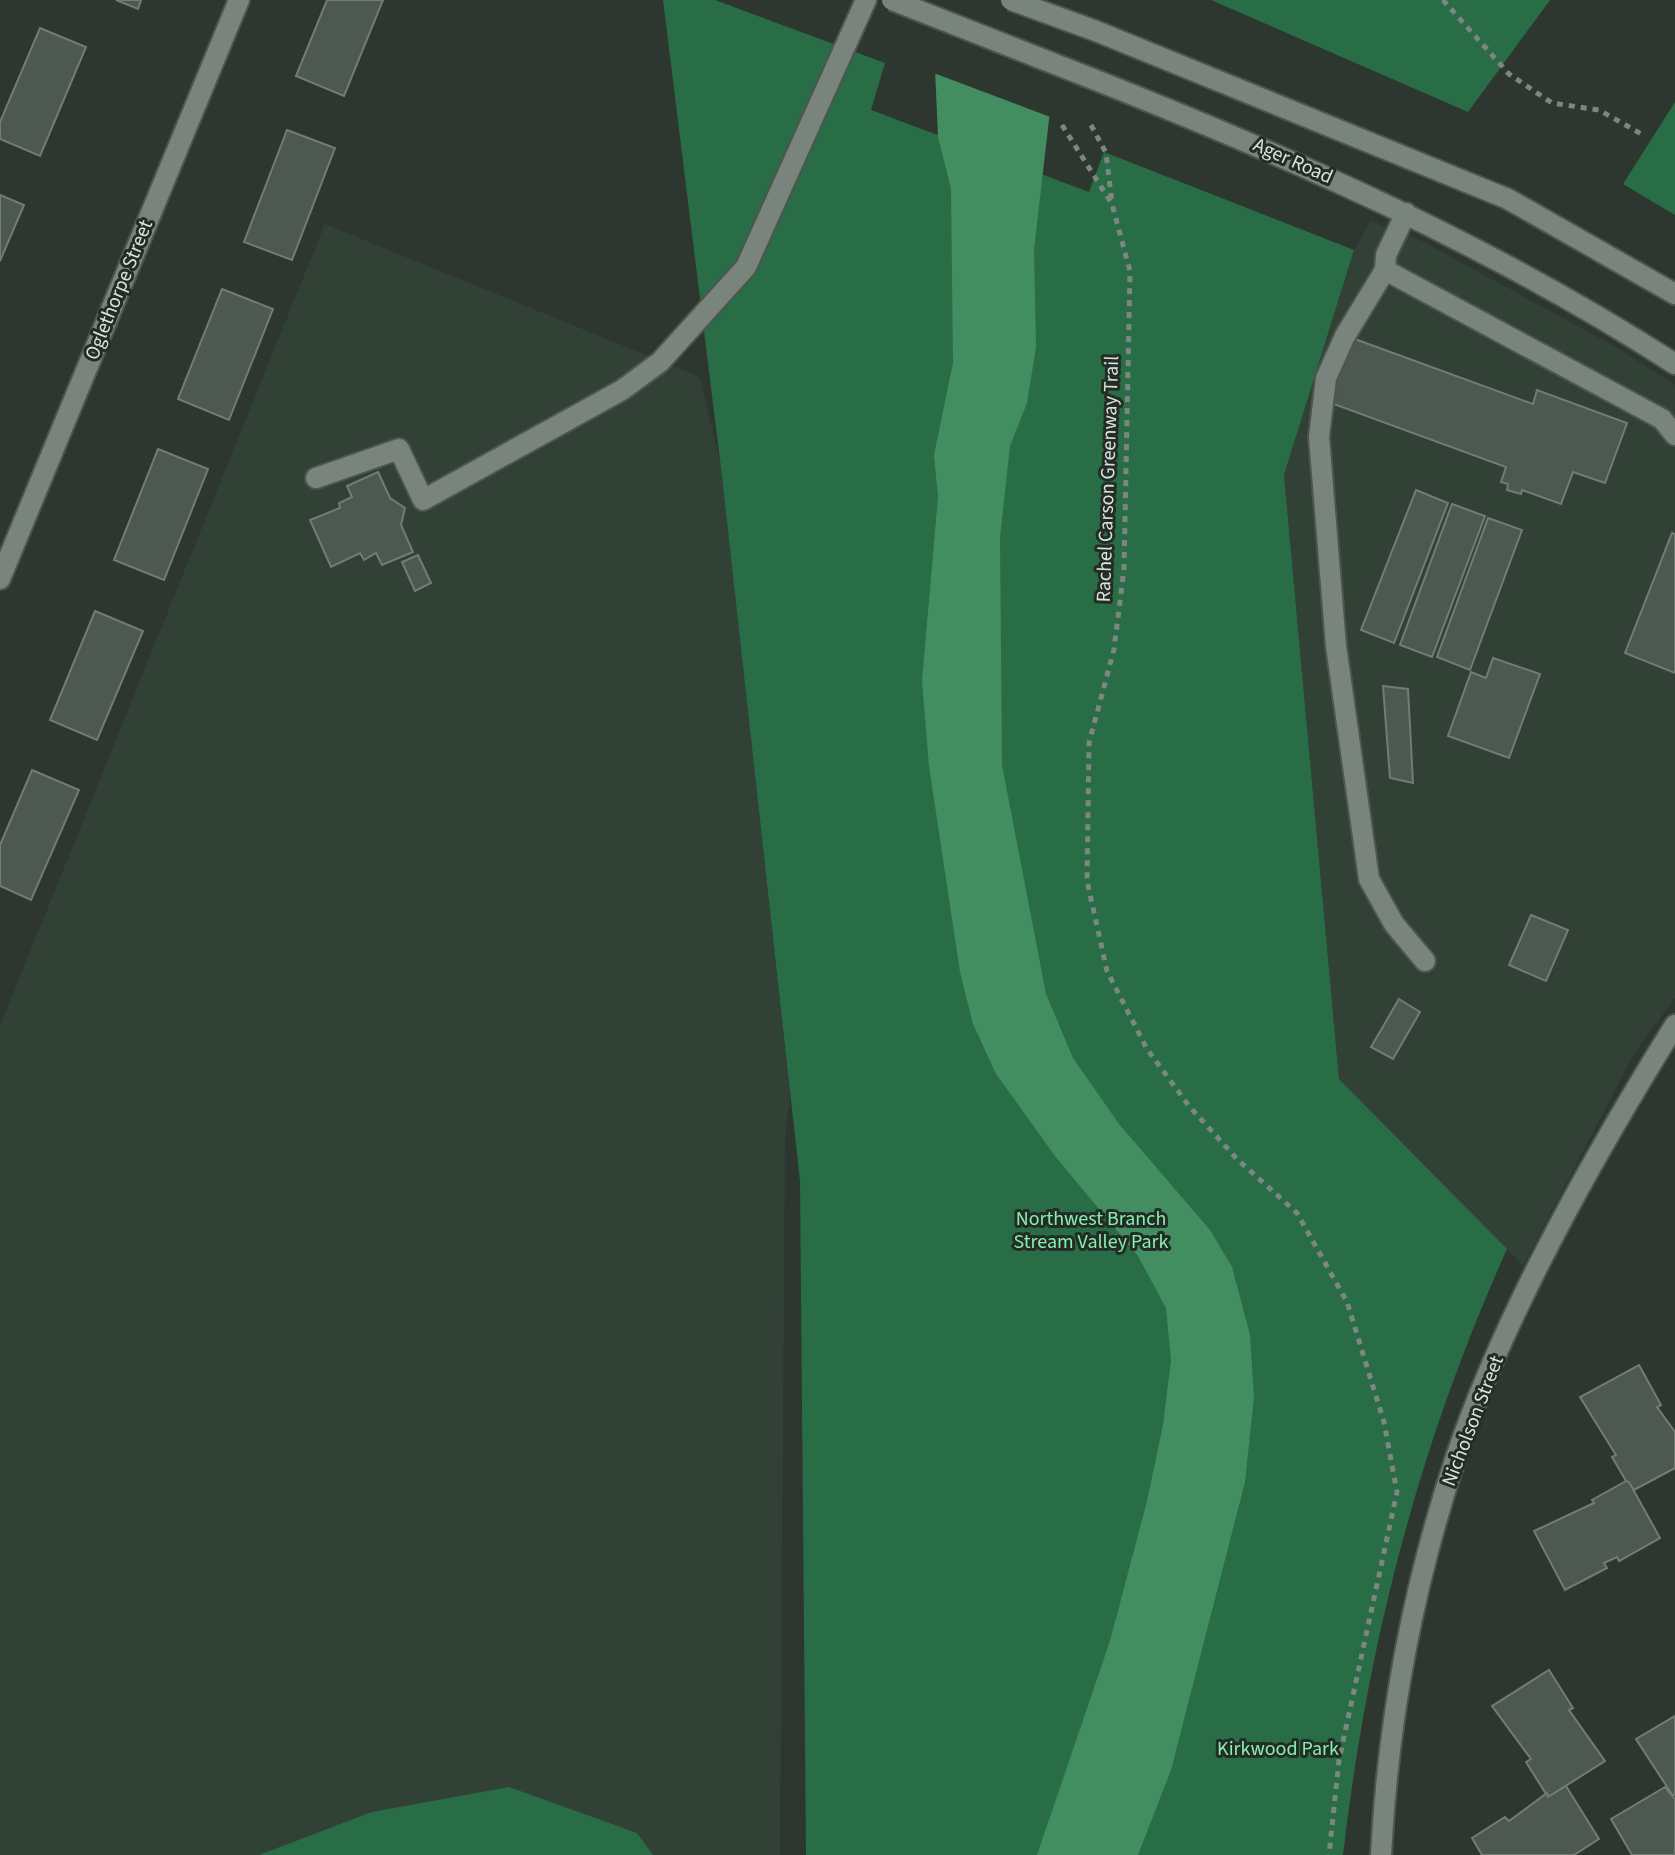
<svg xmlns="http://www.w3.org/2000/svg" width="1675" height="1855" font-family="'Source Sans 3',sans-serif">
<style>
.built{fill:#314136}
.green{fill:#286d46}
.water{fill:#428e61}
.pier{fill:#2d3730}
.building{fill:#4d5851;stroke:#717c75;stroke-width:2}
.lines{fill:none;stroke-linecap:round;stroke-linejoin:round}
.lane-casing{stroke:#4d554f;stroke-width:24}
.street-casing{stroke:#4d554f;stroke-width:24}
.secondary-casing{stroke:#4d554f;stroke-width:24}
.path{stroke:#7d8680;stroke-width:5;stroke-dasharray:6 6;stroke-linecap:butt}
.lane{stroke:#79847c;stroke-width:20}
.street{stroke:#79847c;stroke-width:20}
.secondary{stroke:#79847c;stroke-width:20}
.secondary-bridge-casing{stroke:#4d554f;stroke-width:24;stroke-linecap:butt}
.secondary-bridge{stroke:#79847c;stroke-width:20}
.labels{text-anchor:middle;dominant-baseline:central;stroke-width:6;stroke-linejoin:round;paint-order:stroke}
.street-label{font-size:20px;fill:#dce3de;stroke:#232d26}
.park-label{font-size:20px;fill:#87efae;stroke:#232d26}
</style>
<rect width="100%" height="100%" fill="#2d3730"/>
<g class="built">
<polygon points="1370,221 1424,242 1616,347 1675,385 1675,998 1635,1052 1523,1266 1339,1079 1284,475 1354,250"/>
<polygon points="325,224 700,377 801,802 812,888 785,1139 780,1855 0,1855 0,1026"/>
</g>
<g class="green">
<path d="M663,0H715L885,63L871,110L1089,192L1104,152L1354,250L1284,475L1339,1079L1507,1249C1419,1445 1368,1641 1343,1855H806L800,1181L722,476Z"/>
<polygon points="1211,0 1550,0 1468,112"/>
<polygon points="1675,102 1675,215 1623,184"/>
<polygon points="509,1787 637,1833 653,1855 259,1855 372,1812"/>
</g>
<polygon class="water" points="932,0 1050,111 1034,250 1036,347 1027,403 1010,446 1000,538 1002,765 1046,994 1073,1058 1119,1124 1210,1230 1232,1267 1250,1335 1254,1397 1245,1482 1171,1770 1138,1855 1037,1855 1110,1641 1147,1501 1163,1425 1171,1360 1166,1308 1138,1256 1055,1156 996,1074 973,1024 960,972 929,766 922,681 938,497 934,455 953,363 951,188 938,137"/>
<polygon class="pier" points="928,0 1050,0 1053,118 931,72"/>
<g class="building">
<polygon points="116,0 141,0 138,9"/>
<polygon points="327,0 383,0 344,96 296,76"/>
<polygon points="40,28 86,47 40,156 0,139 0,122"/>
<polygon points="287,130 335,148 292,260 244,242"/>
<polygon points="0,195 24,205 0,261"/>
<polygon points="222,289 273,309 229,420 178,399"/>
<polygon points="1352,338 1533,404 1537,390 1627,423 1605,483 1573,472 1561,504 1522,490 1521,494 1507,490 1508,484 1501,482 1506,467 1328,402"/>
<polygon points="158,449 208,469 164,580 114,560"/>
<polygon points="378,472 390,498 405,508 401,525 413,552 382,565 376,553 364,560 360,553 331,567 310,520 340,508 339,503 352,497 347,486"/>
<polygon points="1416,490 1448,503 1394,643 1361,630"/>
<polygon points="1452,504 1485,516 1432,657 1400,645"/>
<polygon points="1488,518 1522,530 1470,670 1437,657"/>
<polygon points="1672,533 1675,534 1675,673 1625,653"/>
<polygon points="418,555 431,583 415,591 402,562"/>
<polygon points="95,611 143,631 97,740 50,720"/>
<polygon points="1493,658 1540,674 1509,758 1448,736 1471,672 1486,678"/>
<polygon points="1383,686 1408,689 1413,783 1390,778"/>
<polygon points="32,770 79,790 31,900 0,886 0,845"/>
<polygon points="1531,915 1568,930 1546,981 1509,965"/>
<polygon points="1399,999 1420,1012 1393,1059 1371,1047"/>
<polygon points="1639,1365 1661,1405 1657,1407 1675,1432 1675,1468 1634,1490 1626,1481 1612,1457 1616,1455 1580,1397"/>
<polygon points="1626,1481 1629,1482 1660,1538 1619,1561 1617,1557 1604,1563 1607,1568 1565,1590 1534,1531 1594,1503 1592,1500"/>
<polygon points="1549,1670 1573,1708 1569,1710 1605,1761 1548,1797 1526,1762 1531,1759 1492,1706"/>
<polygon points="1675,1716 1675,1794 1673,1796 1636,1739"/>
<polygon points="1566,1786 1599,1839 1574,1855 1482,1855 1472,1838 1505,1817 1509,1821 1547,1793 1548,1797"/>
<polygon points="1665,1787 1675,1799 1675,1855 1632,1855 1611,1819"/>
</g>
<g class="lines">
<defs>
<g id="lane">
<polyline points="1406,213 1386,255 1385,270 1662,419 1675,435"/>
<polyline points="1385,270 1345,336 1326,378 1319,437 1336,646 1369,879 1394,924 1425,961"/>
<polyline points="316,478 399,449 423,500 622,390 660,362 746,267 866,0"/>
</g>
<g id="street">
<polyline points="0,579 239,0"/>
<path d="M1381,1855C1388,1719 1413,1586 1456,1457C1505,1312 1594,1155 1675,1025"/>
</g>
<g id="secondary">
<polyline points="1096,31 1508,199 1675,294"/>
<path d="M1093,79C1295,159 1492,246 1675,364"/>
</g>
</defs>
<use href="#lane" class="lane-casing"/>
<use href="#street" class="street-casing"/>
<use href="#secondary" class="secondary-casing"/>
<g class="path">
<polyline points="1443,0 1509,74 1552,103 1599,110 1645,136"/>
<polyline points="1062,125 1112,204 1130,271 1124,569 1114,649 1089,743 1087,881 1107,971 1147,1049 1189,1106 1237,1159 1297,1213 1347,1302 1384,1422 1397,1492 1339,1760 1329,1855"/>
<polyline points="1091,125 1106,153 1112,203"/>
</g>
<use href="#lane" class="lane"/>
<use href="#street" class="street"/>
<use href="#secondary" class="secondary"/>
<defs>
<g id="secondary-bridge">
<polyline points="892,0 1093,79"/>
<polyline points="1011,0 1096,31"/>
</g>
</defs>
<use href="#secondary-bridge" class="secondary-bridge-casing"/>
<use href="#secondary-bridge" class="secondary-bridge"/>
</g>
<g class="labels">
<g class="street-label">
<text transform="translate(1293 161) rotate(24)">Ager Road</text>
<text transform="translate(119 290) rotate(-68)">Oglethorpe Street</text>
<text transform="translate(1108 479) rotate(-88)">Rachel Carson Greenway Trail</text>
<text transform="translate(1473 1421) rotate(-69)">Nicholson Street</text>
</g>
<g class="park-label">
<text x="1091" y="1219">Northwest Branch<tspan x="1091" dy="23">Stream Valley Park</tspan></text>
<text x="1278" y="1749">Kirkwood Park</text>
</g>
</g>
</svg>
